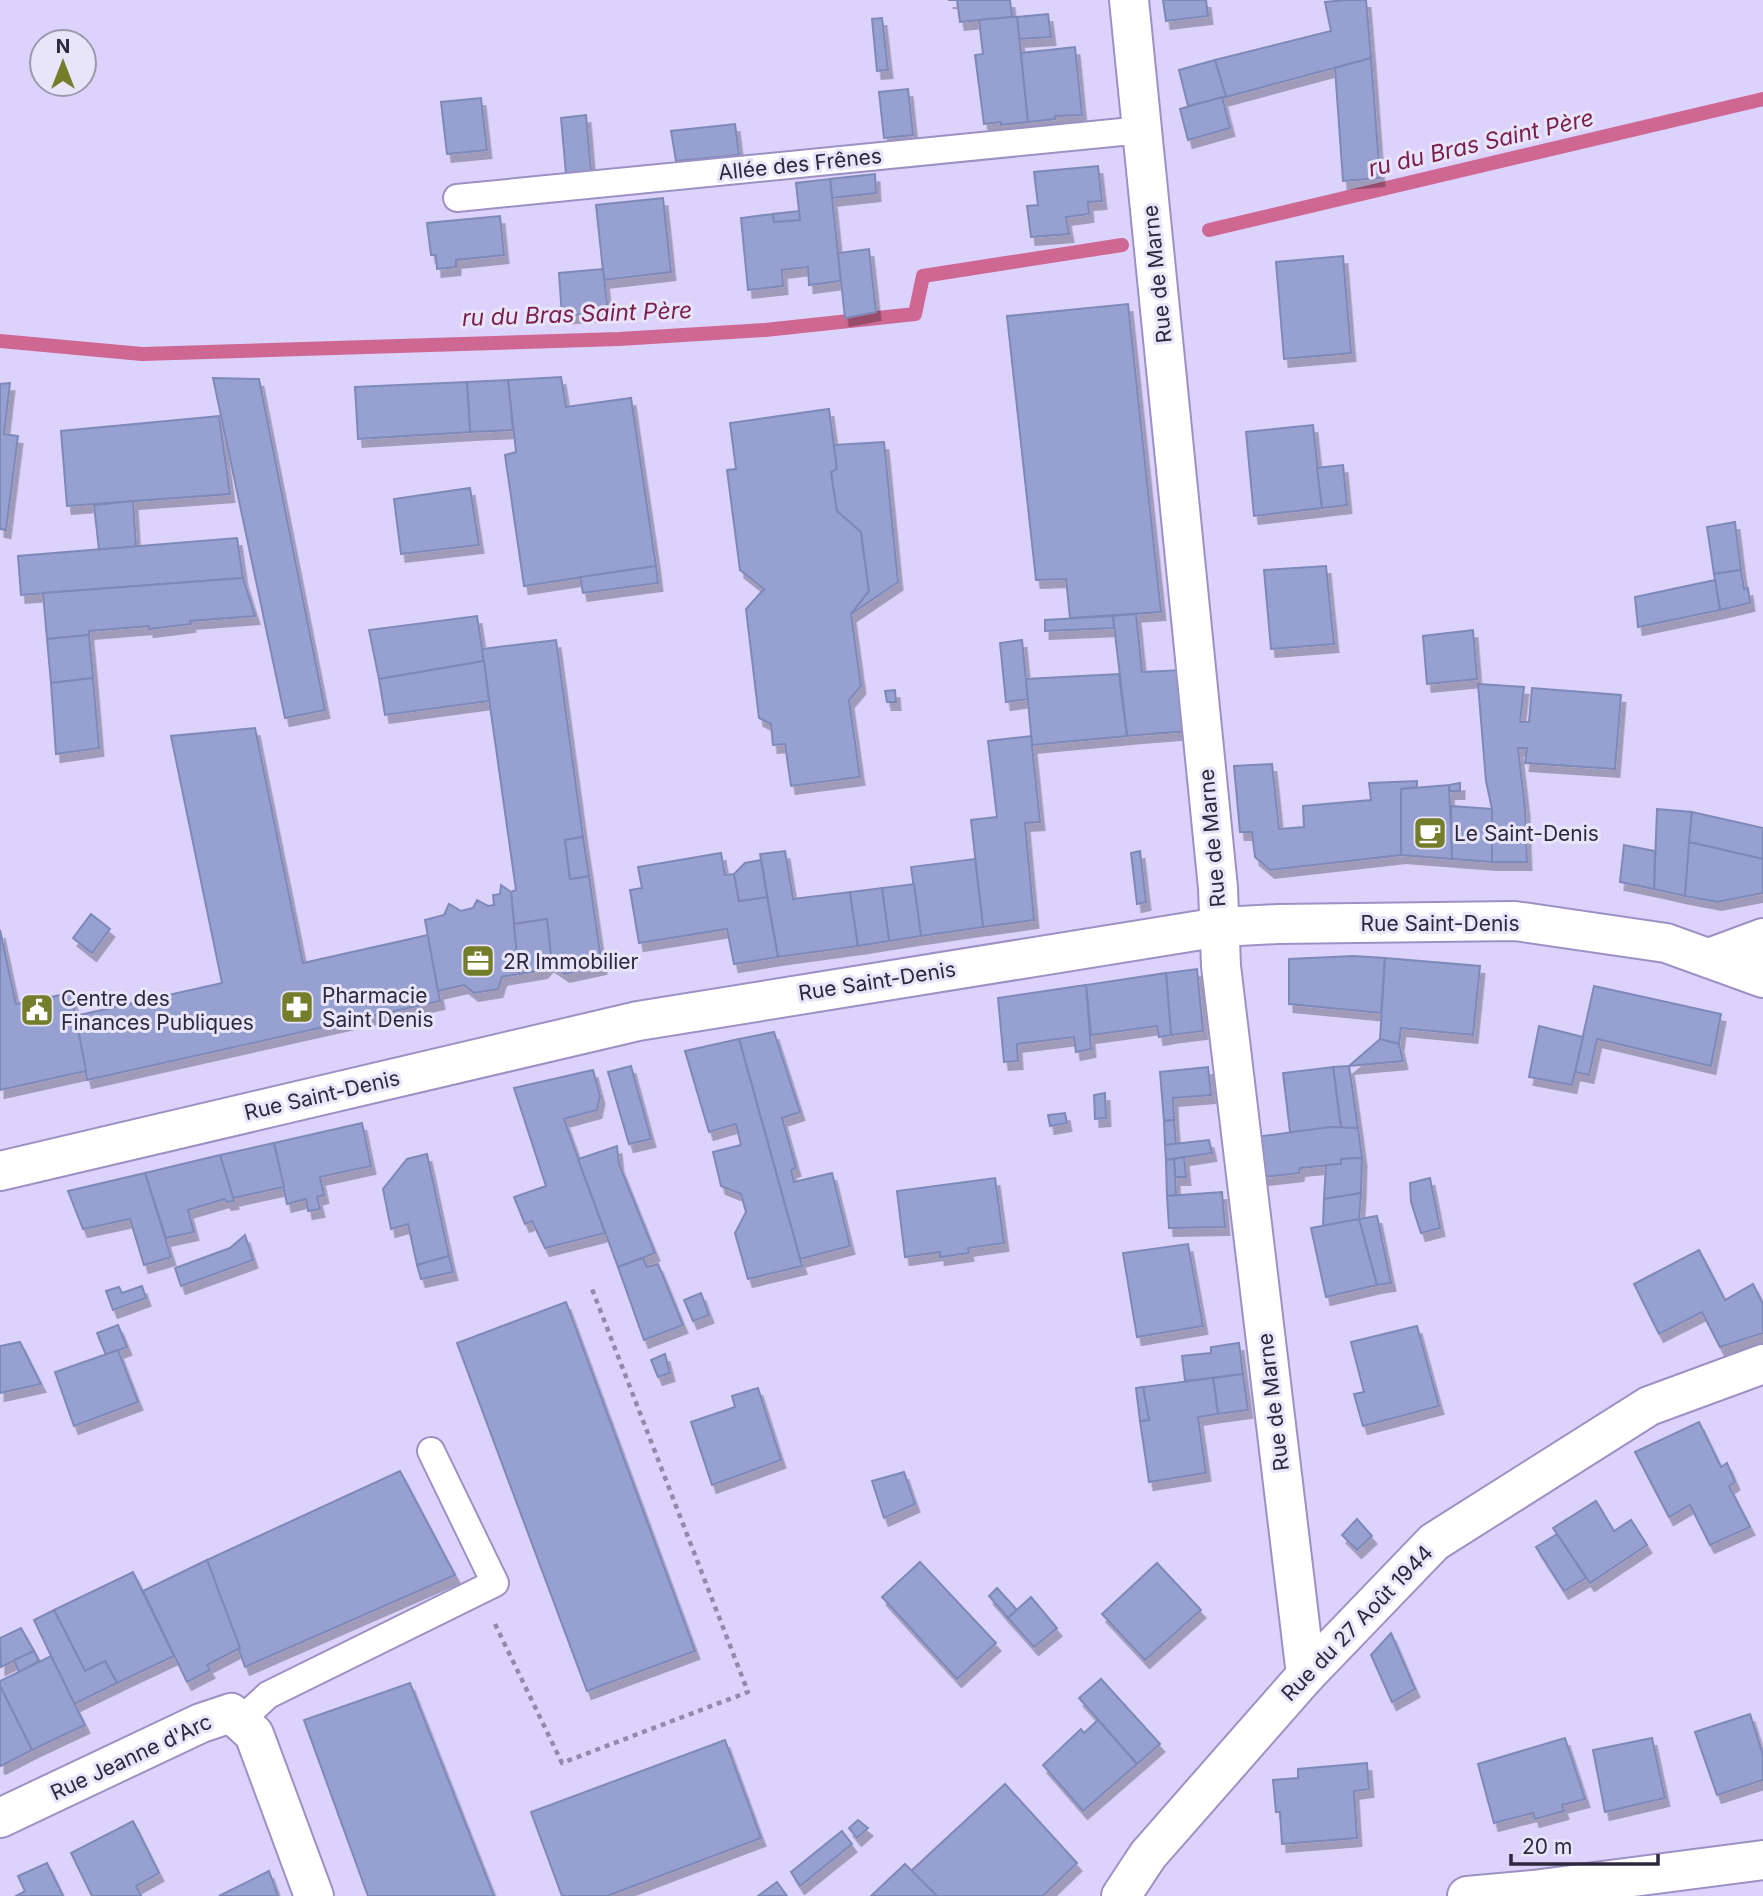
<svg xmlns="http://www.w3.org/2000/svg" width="1763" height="1896" font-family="Inter,sans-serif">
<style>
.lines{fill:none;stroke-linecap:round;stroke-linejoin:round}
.stream{stroke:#ce6792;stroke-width:14}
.building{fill:#96a0d1;stroke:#7f89b8;stroke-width:2;filter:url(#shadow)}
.lane-casing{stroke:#9d91c3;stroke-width:30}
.street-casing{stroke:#9d91c3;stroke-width:42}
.secondary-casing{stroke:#9d91c3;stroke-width:42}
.path{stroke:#928aab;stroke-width:4.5;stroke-dasharray:5 5;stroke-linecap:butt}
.lane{stroke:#fff;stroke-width:26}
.street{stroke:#fff;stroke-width:38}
.secondary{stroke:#fff;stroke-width:38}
.labels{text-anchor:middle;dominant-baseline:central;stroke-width:6;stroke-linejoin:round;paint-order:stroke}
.street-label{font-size:21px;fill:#2d283c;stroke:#e8e4f9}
.poi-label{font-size:21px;fill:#2d283c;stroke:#e8e4f9;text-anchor:start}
.water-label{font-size:23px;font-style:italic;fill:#7a1d4a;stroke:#e8e4f9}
</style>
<defs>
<filter id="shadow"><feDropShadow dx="4.5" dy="8" stdDeviation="0" flood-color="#0004"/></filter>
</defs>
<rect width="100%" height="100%" fill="#dcd3fd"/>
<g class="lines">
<g class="stream">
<polyline points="1209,230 1763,99"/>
<polyline points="0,341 142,354 619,339 765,330 915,314 923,276 1122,245"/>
</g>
</g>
<g class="building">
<polygon points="948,0 1010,0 1012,17 960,22 957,0"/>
<polygon points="1163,0 1206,0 1208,16 1166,21"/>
<polygon points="1346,0 1366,0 1371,58 1226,97 1215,60 1331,31 1325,2"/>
<polygon points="1048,14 1051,37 1019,39 1017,17"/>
<polygon points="1012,17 1017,17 1028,122 1001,125 1001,122 984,124 975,55 983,54 979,20"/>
<polygon points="882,18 888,70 877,71 872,19"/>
<polygon points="1075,47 1082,115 1055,116 1055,119 1028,122 1021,53"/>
<polygon points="1371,58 1380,178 1343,181 1335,68"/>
<polygon points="1215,60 1226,97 1188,106 1179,70"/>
<polygon points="908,89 913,135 884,138 879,92"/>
<polygon points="1222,97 1230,128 1188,140 1180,109"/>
<polygon points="481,98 487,150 447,154 441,102"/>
<polygon points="586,115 591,171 566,174 561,118"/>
<polygon points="735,124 739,155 676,161 671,131"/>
<polygon points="1098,166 1102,201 1088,202 1089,214 1066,217 1069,234 1031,237 1027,206 1038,205 1034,172"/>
<polygon points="875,174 876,193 832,198 830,179"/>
<polygon points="830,179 841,281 809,285 808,267 782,270 783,286 748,290 741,218 773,214 774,222 800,220 796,183"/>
<polygon points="663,198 671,272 604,280 596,205"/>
<polygon points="799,211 800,220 774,222 773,214"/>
<polygon points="500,216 504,255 456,260 456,267 437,269 436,255 431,255 427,223"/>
<polygon points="869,249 876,312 845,318 838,253"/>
<polygon points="1343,256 1351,353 1284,359 1276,262"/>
<polygon points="603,269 608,312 562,316 559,273"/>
<polygon points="1128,304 1161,612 1070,618 1066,579 1036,580 1007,316"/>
<polygon points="561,377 566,407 631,398 656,566 524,586 505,455 516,452 508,380"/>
<polygon points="213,378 259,379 325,710 285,718"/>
<polygon points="508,380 513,430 470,432 467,382"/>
<polygon points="467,382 470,432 358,439 355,387"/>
<polygon points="10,383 4,434 18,436 6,530 0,529 0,384"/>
<polygon points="829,409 837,469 831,472 837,511 861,532 869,591 851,614 861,686 849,700 860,777 791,786 785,744 773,745 771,724 759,718 746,609 764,589 740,570 727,470 736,469 730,423"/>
<polygon points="219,416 230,494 67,506 61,431"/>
<polygon points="1313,425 1322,508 1254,516 1246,432"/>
<polygon points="884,442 898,582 851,614 869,591 861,532 837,511 831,472 837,469 834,445"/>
<polygon points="1343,465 1347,505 1322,508 1317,468"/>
<polygon points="470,488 479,545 401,554 394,499"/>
<polygon points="133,501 136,547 99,550 94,505"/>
<polygon points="1735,522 1741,570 1714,574 1707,527"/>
<polygon points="237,538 243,578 21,595 18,556"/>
<polygon points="656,566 658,583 583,593 580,577"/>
<polygon points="1326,566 1334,644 1271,649 1264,570"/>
<polygon points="1741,570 1744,589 1748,588 1750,603 1720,610 1714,574"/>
<polygon points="243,578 255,616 190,621 191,624 149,629 149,626 89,631 89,635 47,639 43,593"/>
<polygon points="1715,580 1720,610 1638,627 1635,597"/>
<polygon points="1136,614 1142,672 1183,670 1188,731 1127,736 1113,616"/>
<polygon points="477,616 484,661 379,679 369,630"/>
<polygon points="1113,616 1114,628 1045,631 1045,620"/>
<polygon points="1473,630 1477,679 1427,684 1423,636"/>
<polygon points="89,635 93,678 51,683 47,639"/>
<polygon points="556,640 583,837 565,840 570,879 589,876 602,966 565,974 552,965 547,919 514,924 511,892 516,890 482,649"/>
<polygon points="1022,640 1028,699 1006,702 1000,643"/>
<polygon points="484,661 489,701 385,715 379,679"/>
<polygon points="1119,674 1127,736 1032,745 1026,679"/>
<polygon points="93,678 99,748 56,754 51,683"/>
<polygon points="1478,684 1524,687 1520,722 1529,722 1532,688 1621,695 1615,769 1525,763 1527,748 1518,748 1525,808 1527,862 1492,862 1492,809 1486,781"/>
<polygon points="895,690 896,702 887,702 885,691"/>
<polygon points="255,728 303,963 428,935 440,1001 87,1080 75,1016 222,983 171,736"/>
<polygon points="1031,736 1040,822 1025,823 1034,920 983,927 971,820 997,817 988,741"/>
<polygon points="1272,764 1279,829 1304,827 1303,806 1371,800 1369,783 1417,781 1417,787 1401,789 1401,855 1270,870 1255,857 1252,832 1240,832 1234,766"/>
<polygon points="1460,783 1460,791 1450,791 1449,785"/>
<polygon points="1449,785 1452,859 1401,855 1401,789"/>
<polygon points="1451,806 1492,809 1492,862 1452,859"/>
<polygon points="1657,809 1692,812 1685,896 1654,889"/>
<polygon points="1692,812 1763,828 1763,859 1689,842"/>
<polygon points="583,837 589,876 570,879 565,840"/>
<polygon points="1689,842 1763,859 1763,893 1717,902 1685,896"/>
<polygon points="1624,845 1655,851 1654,889 1620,882"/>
<polygon points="785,851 793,899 850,892 858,946 778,957 760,854"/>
<polygon points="1140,851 1146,902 1137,904 1131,853"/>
<polygon points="721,853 725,875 734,874 739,901 767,897 778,957 734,964 727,929 639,943 630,890 642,888 638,867"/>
<polygon points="975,859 983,927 921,936 911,867"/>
<polygon points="761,860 767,897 739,901 734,874 745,863"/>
<polygon points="914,884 921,936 889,941 882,888"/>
<polygon points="501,885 511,892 519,974 502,977 498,989 474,993 464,985 438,991 425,920 444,915 449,904 461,911 473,908 477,900 488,906 494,905 493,895 500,894"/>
<polygon points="882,888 889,941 858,946 850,892"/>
<polygon points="91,914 110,929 92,953 73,938"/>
<polygon points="547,919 552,965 549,963 543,970 519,974 514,924"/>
<polygon points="0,930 16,1004 71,993 86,1071 0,1090"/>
<polygon points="1353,956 1385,958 1381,1013 1289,1004 1289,959"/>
<polygon points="1385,958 1480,966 1473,1035 1401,1028 1399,1044 1380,1039"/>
<polygon points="1197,969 1203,1031 1171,1035 1166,973"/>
<polygon points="1166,973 1171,1035 1159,1037 1157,1026 1091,1035 1086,985"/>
<polygon points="1086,985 1091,1049 1076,1052 1074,1037 1017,1044 1018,1061 1004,1062 998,998"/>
<polygon points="1594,986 1721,1014 1711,1066 1597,1039 1589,1075 1575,1072"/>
<polygon points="1539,1026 1583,1037 1572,1085 1529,1077"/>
<polygon points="774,1032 800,1112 782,1118 796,1168 791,1170 794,1182 832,1173 850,1246 800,1259 739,1039"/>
<polygon points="739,1039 802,1266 748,1279 735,1233 746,1212 741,1194 721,1186 713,1152 741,1145 736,1124 709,1132 685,1051"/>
<polygon points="1380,1039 1399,1044 1403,1061 1349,1066"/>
<polygon points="631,1066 651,1139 629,1144 608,1072"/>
<polygon points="1349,1066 1358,1128 1341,1128 1333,1067"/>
<polygon points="1208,1067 1211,1095 1173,1098 1174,1120 1164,1121 1160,1072"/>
<polygon points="1333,1067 1341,1128 1290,1132 1283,1073"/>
<polygon points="593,1070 600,1096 597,1110 564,1119 605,1233 545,1248 532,1221 525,1224 514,1197 546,1186 514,1088"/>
<polygon points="1105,1093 1106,1118 1095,1119 1094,1095"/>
<polygon points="1065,1113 1067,1123 1050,1126 1048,1115"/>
<polygon points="1174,1120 1176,1144 1165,1145 1164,1121"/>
<polygon points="362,1123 371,1166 320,1177 324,1195 317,1197 320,1209 308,1211 306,1199 287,1204 274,1143"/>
<polygon points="1330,1127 1358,1128 1362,1158 1341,1159 1341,1164 1300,1168 1299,1173 1264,1177 1256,1137"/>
<polygon points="1209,1140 1212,1153 1166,1160 1165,1145"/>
<polygon points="274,1143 284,1187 233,1198 220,1155"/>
<polygon points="617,1146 619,1164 655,1253 618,1267 578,1159"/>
<polygon points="427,1154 449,1256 417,1265 408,1224 391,1229 383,1189 407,1159"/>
<polygon points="220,1155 234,1201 227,1202 225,1199 188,1210 194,1232 166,1238 145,1173"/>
<polygon points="1184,1157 1186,1177 1175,1177 1174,1159"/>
<polygon points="1362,1158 1361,1193 1324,1199 1326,1165 1341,1164 1341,1159"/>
<polygon points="1174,1159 1176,1195 1167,1196 1166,1160"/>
<polygon points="145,1173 171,1257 144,1265 130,1219 83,1229 68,1191"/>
<polygon points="995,1178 1004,1243 968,1248 969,1253 940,1257 940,1252 905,1257 897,1191"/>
<polygon points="1430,1178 1440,1228 1421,1233 1411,1202 1410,1183"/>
<polygon points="1222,1192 1225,1227 1169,1228 1167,1196"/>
<polygon points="1361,1193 1359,1219 1323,1226 1324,1199"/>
<polygon points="1377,1216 1391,1283 1377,1285 1359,1219"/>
<polygon points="1359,1219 1377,1285 1326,1297 1311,1228"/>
<polygon points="245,1235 253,1260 181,1286 175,1268 230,1248"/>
<polygon points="1188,1244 1203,1326 1137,1337 1123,1253"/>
<polygon points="1699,1250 1725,1300 1753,1284 1763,1304 1763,1333 1720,1347 1702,1312 1659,1334 1634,1284"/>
<polygon points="449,1256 453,1272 421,1279 417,1265"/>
<polygon points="643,1258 647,1267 658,1264 683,1325 644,1340 618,1267"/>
<polygon points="142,1286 146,1298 113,1310 106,1291 119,1287 122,1293"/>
<polygon points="701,1293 709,1315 693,1321 684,1300"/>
<polygon points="566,1302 695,1651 587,1691 457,1343"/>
<polygon points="118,1325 127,1347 106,1355 97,1333"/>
<polygon points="1417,1326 1439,1406 1363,1426 1354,1394 1364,1392 1351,1342"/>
<polygon points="20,1342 41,1384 0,1393 0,1346"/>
<polygon points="1239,1343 1243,1374 1185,1381 1182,1356 1211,1353 1211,1347"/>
<polygon points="118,1350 138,1402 74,1426 55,1372"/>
<polygon points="665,1354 670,1373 658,1377 651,1360"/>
<polygon points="1243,1374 1248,1410 1218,1414 1213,1378"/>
<polygon points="1213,1378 1218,1414 1198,1417 1206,1473 1149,1482 1140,1421 1149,1420 1143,1387"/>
<polygon points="1143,1387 1149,1420 1140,1421 1136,1388"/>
<polygon points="758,1388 781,1460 712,1485 691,1422 735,1407 732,1396"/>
<polygon points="1699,1422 1721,1467 1727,1463 1735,1482 1729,1486 1750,1527 1710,1545 1690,1505 1669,1517 1635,1452"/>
<polygon points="400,1471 455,1575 245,1667 207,1560"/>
<polygon points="904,1472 915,1504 884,1518 872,1481"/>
<polygon points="1596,1501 1614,1531 1631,1520 1647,1545 1590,1583 1553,1528"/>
<polygon points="1357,1519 1372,1536 1357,1550 1342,1535"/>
<polygon points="1557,1534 1586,1578 1564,1591 1536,1547"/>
<polygon points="207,1560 240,1648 207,1665 210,1670 187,1682 143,1591"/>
<polygon points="920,1562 996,1643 957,1679 882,1597"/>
<polygon points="1157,1563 1201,1610 1145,1660 1102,1614"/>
<polygon points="133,1572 174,1656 117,1683 105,1661 85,1671 54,1610"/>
<polygon points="997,1588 1017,1610 1008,1618 989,1596"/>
<polygon points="1031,1597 1057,1628 1034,1647 1008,1618"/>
<polygon points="54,1610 85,1671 105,1661 117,1683 74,1704 34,1620"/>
<polygon points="21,1628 34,1651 1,1667 0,1638"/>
<polygon points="1391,1633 1415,1689 1392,1702 1371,1655"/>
<polygon points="34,1651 39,1661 19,1672 14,1660"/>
<polygon points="51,1656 85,1725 32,1750 0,1686 0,1681"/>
<polygon points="1101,1679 1160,1744 1137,1764 1079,1698"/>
<polygon points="410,1683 494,1896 368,1896 304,1720"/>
<polygon points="0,1686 32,1750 1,1766 0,1765"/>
<polygon points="1750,1714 1763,1755 1763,1780 1717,1795 1695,1732"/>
<polygon points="1098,1720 1137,1764 1083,1811 1043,1765 1081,1729 1084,1733"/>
<polygon points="1565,1738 1585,1799 1562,1805 1564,1811 1535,1819 1533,1813 1494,1823 1478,1764"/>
<polygon points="1652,1738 1665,1798 1605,1812 1593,1750"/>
<polygon points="725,1740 761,1838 607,1896 562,1896 531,1812"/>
<polygon points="1367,1763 1369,1789 1354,1791 1357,1838 1282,1844 1280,1812 1276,1812 1273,1780 1298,1778 1298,1769"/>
<polygon points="1005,1784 1077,1863 1043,1896 937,1896 911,1871"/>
<polygon points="858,1820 868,1828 857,1838 849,1828"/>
<polygon points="133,1821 159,1873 136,1886 141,1896 92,1896 71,1853"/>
<polygon points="842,1831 852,1844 800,1886 791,1872"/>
<polygon points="47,1863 63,1896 16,1896 25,1891 18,1876"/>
<polygon points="905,1864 937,1896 871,1896"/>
<polygon points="269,1871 278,1896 219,1896"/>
<polygon points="777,1882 787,1896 758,1896"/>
</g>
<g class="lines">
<defs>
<g id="lane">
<polyline points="457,198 1142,130"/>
<polyline points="240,1721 268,1695 495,1583 431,1451"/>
</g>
<g id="street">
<polyline points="1129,0 1218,888 1221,966 1306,1675"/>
<polyline points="1709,958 1763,938"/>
<polyline points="0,1818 201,1723 231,1713 254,1734 314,1896"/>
<polyline points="1121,1896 1148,1855 1306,1675 1434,1542 1649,1406 1763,1364"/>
</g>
<g id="secondary">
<polyline points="0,1171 638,1021 1220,927 1278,924 1515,921 1666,943 1763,978"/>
<polyline points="1467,1896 1533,1890 1763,1860"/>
</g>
</defs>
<use href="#lane" class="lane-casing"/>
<use href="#street" class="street-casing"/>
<use href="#secondary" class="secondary-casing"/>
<polyline class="path" points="495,1624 562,1763 748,1692 592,1289"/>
<use href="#lane" class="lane"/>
<use href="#street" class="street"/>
<use href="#secondary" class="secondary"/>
</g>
<defs>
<symbol id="cafe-square" viewBox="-11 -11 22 22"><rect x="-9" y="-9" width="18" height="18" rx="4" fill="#747d29" stroke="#e8e4f9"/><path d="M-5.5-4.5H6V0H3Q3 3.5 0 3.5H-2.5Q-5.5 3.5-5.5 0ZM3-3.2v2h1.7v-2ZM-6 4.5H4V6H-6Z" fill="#fff"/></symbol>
<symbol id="office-square" viewBox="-11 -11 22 22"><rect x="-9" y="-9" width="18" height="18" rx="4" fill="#747d29" stroke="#e8e4f9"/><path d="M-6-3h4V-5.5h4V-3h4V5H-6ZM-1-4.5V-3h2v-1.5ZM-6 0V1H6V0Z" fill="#fff"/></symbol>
<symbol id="pharmacy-square" viewBox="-11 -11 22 22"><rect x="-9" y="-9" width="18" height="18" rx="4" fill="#747d29" stroke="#e8e4f9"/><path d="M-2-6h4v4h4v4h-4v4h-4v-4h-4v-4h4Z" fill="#fff"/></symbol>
<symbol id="civic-square" viewBox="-11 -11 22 22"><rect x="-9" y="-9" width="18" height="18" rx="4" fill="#747d29" stroke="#e8e4f9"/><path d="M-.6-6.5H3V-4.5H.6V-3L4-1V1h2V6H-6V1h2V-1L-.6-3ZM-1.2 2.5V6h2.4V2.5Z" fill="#fff"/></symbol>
</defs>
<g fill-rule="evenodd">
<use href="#cafe-square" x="1411" y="814" width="38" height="38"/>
<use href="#office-square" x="459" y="942" width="38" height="38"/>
<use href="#pharmacy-square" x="278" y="988" width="38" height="38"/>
<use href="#civic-square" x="18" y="991" width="38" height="38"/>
</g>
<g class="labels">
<g class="street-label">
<text transform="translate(800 164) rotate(-6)">Allée des Frênes</text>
<text transform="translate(1157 274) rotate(-96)">Rue de Marne</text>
<text transform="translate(1212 838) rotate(-95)">Rue de Marne</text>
<text x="1440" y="923">Rue Saint-Denis</text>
<text transform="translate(877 981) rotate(-9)">Rue Saint-Denis</text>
<text transform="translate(322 1095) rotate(-13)">Rue Saint-Denis</text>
<text transform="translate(1273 1402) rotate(-97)">Rue de Marne</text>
<text transform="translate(1357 1623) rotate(-46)">Rue du 27 Août 1944</text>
<text transform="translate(131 1757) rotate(-25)">Rue Jeanne d'Arc</text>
</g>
<g class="poi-label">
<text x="1454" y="833">Le Saint-Denis</text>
<text x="503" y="961">2R Immobilier</text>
<text x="322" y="995">Pharmacie<tspan x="322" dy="24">Saint Denis</tspan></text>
<text x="61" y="998">Centre des<tspan x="61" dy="24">Finances Publiques</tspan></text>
</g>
<g class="water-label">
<text transform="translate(1481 143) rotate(-13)">ru du Bras Saint Père</text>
<text transform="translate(577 314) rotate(-2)">ru du Bras Saint Père</text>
</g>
</g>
<g transform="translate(63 63)"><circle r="33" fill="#e8e4f9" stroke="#9d99ad" stroke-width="2"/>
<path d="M0-5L12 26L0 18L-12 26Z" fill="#747d29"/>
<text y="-10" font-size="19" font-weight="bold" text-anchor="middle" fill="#2d283c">N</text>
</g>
<path d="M1511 1854v10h147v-10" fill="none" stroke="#2d283c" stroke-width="3.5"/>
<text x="1522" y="1854" font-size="21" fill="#2d283c" stroke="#e8e4f9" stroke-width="5" paint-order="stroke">20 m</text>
</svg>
